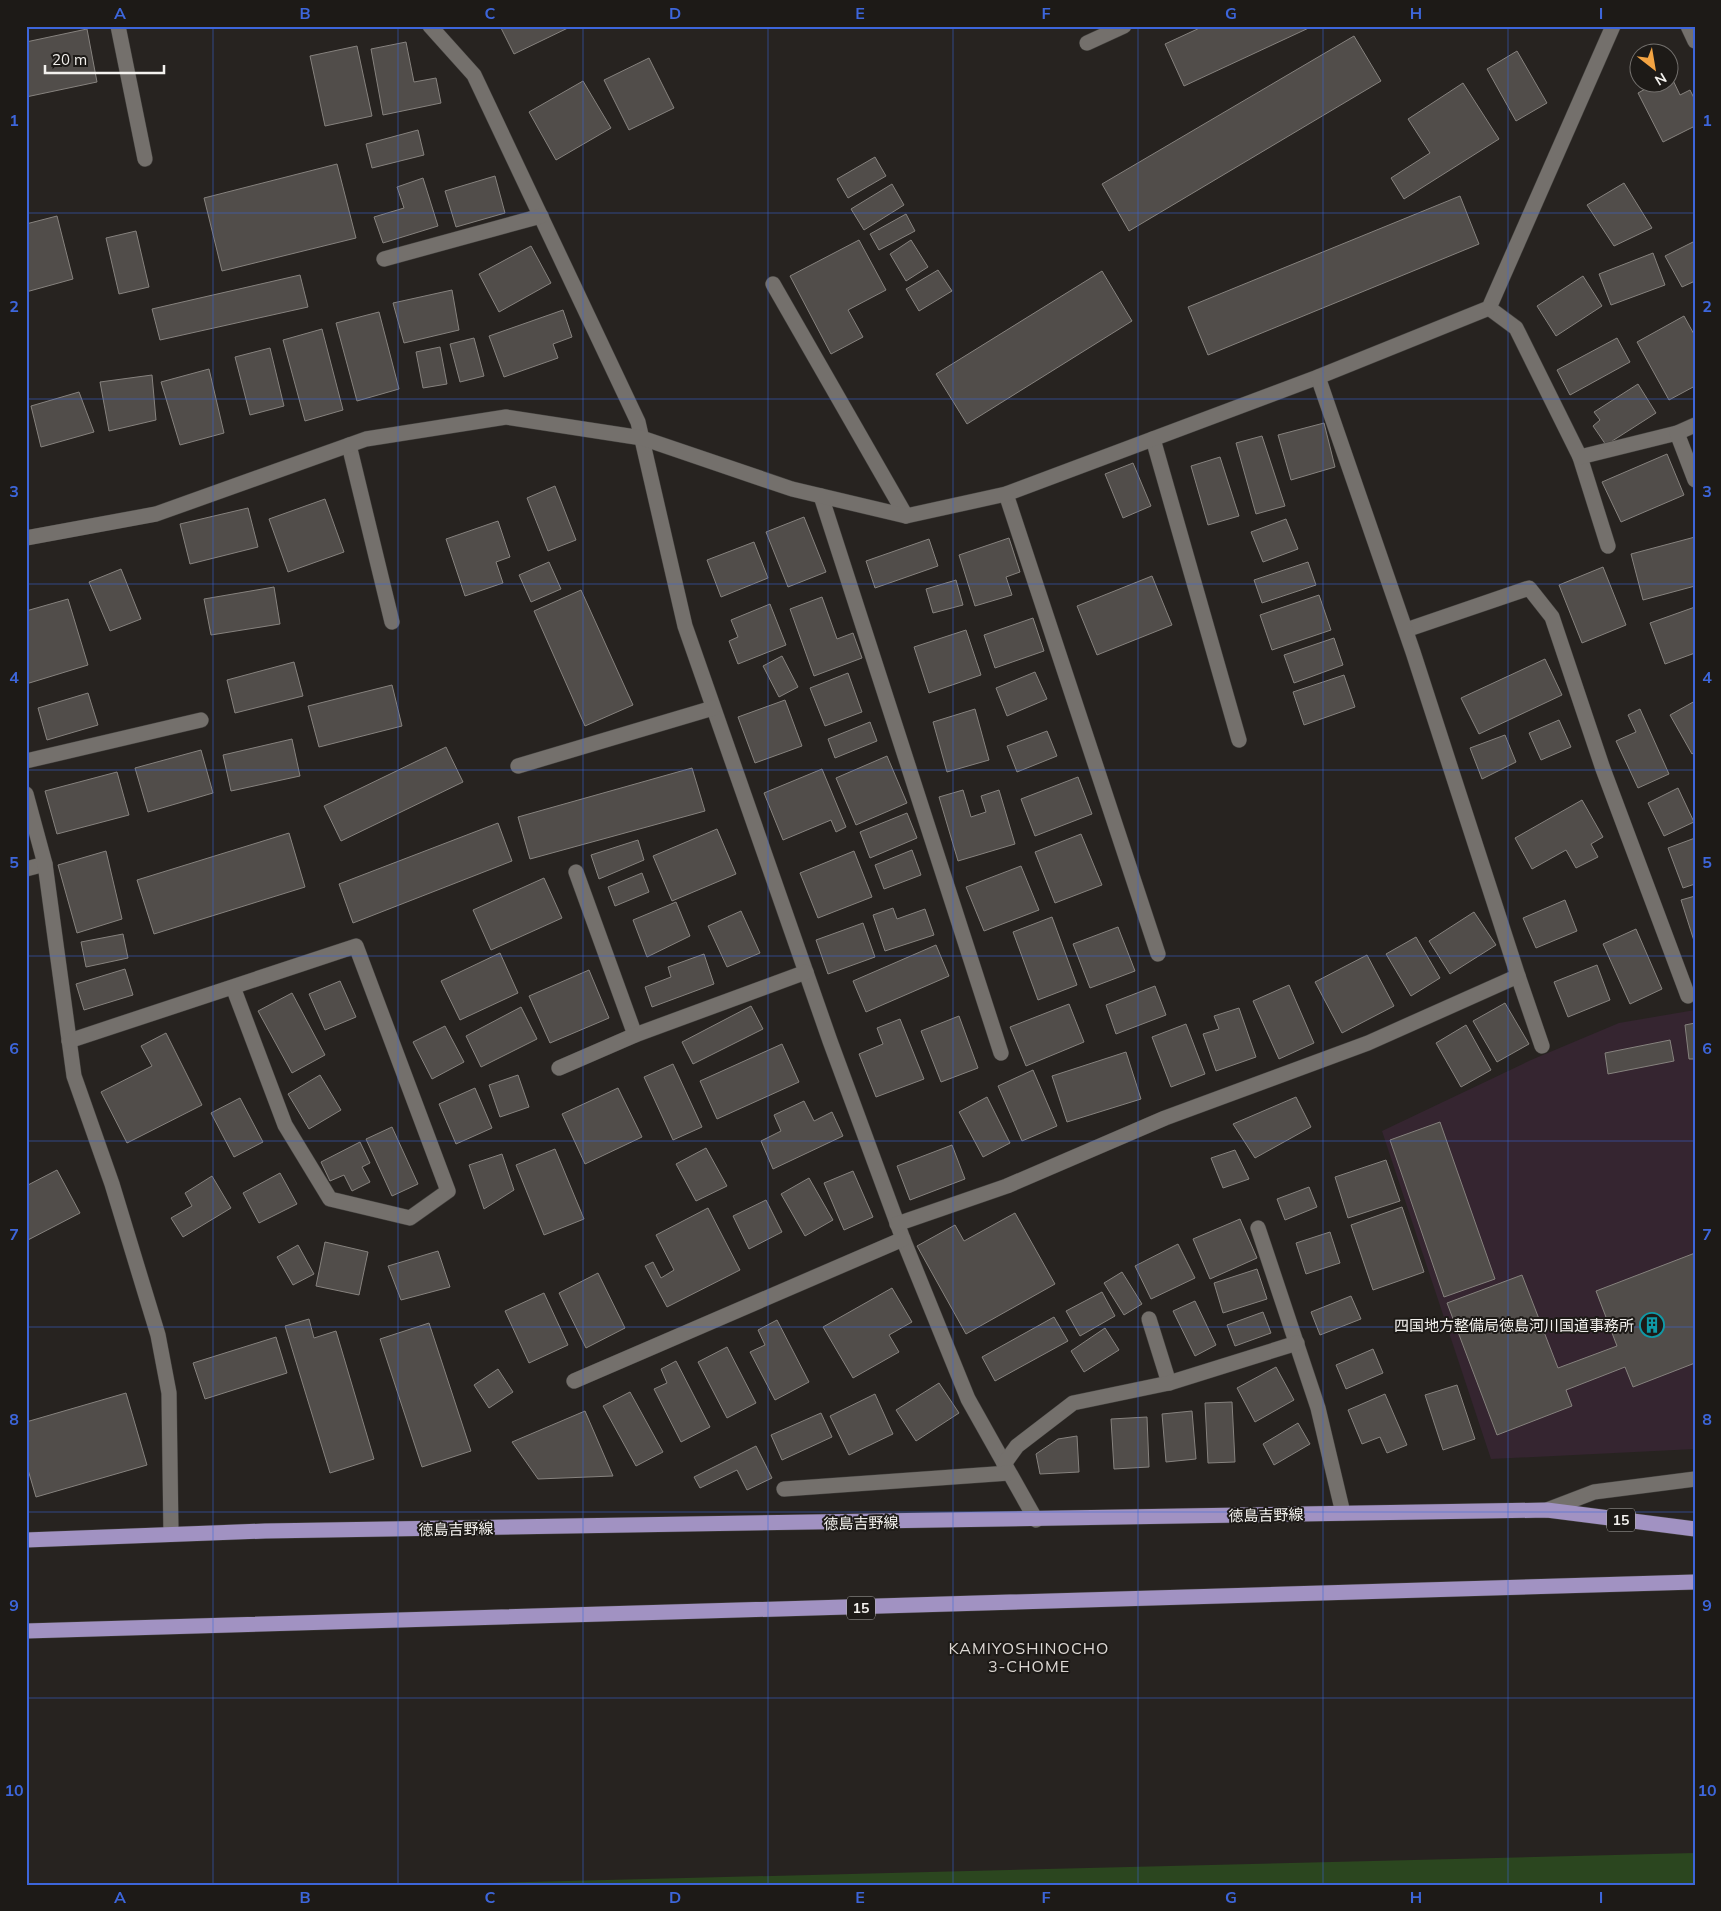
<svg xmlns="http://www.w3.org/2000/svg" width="1721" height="1911" font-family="Mulish,'Noto Sans JP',sans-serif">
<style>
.commercial{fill:#352530}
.green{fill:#2b461f}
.building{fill:#514d4a;stroke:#86827e}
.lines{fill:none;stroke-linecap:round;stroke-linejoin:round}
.lane-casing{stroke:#413f3c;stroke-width:16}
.street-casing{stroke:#413f3c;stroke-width:16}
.primary-casing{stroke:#413f3c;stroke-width:16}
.lane{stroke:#74706c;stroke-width:15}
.street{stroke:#74706c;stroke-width:15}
.primary{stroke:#a192c2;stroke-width:15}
.grid{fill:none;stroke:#3d66db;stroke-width:1;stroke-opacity:0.55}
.labels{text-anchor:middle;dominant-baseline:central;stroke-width:4;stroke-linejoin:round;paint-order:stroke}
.shield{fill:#1d1a17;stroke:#b3b0ae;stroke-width:1}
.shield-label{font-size:14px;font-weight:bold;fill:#f3f1ee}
.poi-label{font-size:15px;fill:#f3f1ee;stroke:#1d1a17;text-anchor:end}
.street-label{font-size:15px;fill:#f3f1ee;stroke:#1d1a17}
.neighbourhood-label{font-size:16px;letter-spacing:1px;fill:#ddd8d4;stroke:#1d1a17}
.neatline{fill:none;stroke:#3d66db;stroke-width:2}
.grid-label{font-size:16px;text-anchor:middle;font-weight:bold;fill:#3d66db}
</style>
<rect width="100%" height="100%" fill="#272320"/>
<polygon class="commercial" points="1695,1010 1695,1449 1491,1459 1382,1131 1531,1060 1619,1023"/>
<polygon class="green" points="1695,1853 1695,1885 405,1885"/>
<g class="building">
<polygon points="500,26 572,26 514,54"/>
<polygon points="1204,26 1313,26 1184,86 1165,44"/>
<polygon points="87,29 97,82 26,97 26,42"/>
<polygon points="1354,36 1381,81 1129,231 1102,184"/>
<polygon points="406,42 414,82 436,78 441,103 383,115 371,49"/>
<polygon points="357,46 372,116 325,126 310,56"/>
<polygon points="1517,51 1547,103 1516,121 1487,69"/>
<polygon points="649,58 674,108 629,130 604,80"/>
<polygon points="1671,76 1680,95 1690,90 1695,100 1695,126 1663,142 1638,93 1658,82 1668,82"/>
<polygon points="583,81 611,128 556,160 529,112"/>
<polygon points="1463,83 1499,139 1404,199 1391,178 1430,153 1408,119"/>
<polygon points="418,130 424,155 372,168 366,144"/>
<polygon points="875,157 886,176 848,198 837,179"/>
<polygon points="337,164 356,238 222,271 204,198"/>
<polygon points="495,176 505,213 456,227 445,191"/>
<polygon points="423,178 438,226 383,243 374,217 404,208 397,187"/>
<polygon points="1624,183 1652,228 1614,246 1587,205"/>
<polygon points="892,184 904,205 864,230 851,209"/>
<polygon points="1460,196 1479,244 1208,355 1188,307"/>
<polygon points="906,214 915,231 879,250 870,234"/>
<polygon points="57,216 73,279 26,292 26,224"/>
<polygon points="136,231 149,287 119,294 106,238"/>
<polygon points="859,240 886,290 848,310 863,337 831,354 790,276"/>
<polygon points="911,240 928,267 906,281 890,254"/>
<polygon points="1695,241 1695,281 1682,287 1665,256"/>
<polygon points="531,246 551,283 499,312 479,274"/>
<polygon points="1653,253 1665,285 1611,305 1599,274"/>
<polygon points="938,270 952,291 919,311 906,289"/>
<polygon points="1102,271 1132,321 967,424 936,374"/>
<polygon points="300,275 308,307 160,340 152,309"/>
<polygon points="1583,276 1602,306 1556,336 1537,306"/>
<polygon points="452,290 459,330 404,343 393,303"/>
<polygon points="563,310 572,337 553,344 558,358 504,377 489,336"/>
<polygon points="379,312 399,389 357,401 336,323"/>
<polygon points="1684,316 1695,336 1695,386 1669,400 1637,342"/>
<polygon points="322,329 343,410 305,421 283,340"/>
<polygon points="474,338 484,376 460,382 450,344"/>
<polygon points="1617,338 1630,362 1570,395 1557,370"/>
<polygon points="440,347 447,384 423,388 416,352"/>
<polygon points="270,348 284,406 250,415 235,357"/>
<polygon points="209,369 224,433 180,445 161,382"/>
<polygon points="152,375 156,420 109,431 100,382"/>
<polygon points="1638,384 1656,413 1606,445 1593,426 1600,420 1594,412"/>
<polygon points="79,392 94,432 41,447 31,406"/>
<polygon points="1324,423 1335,467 1291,480 1278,435"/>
<polygon points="1262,436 1285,506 1256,514 1236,443"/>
<polygon points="1667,454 1684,495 1621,522 1602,482"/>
<polygon points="1220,457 1239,516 1208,525 1191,466"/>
<polygon points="1133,463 1151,506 1123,518 1105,474"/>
<polygon points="555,486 576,540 548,551 527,498"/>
<polygon points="325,499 344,552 288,572 269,519"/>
<polygon points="248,508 258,547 190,564 180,524"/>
<polygon points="804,517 826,572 788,587 766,532"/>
<polygon points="1286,519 1298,549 1263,562 1251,532"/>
<polygon points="498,521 510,557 496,562 503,583 465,596 446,539"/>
<polygon points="1695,537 1695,586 1643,600 1631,554"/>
<polygon points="1009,538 1020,572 1006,577 1012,595 975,606 959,555"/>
<polygon points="929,539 938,566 875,588 866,561"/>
<polygon points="754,542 768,578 721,597 707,560"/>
<polygon points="549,562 561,589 531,602 519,575"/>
<polygon points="1308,562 1316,585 1262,603 1254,580"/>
<polygon points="1603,567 1626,625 1582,643 1559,585"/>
<polygon points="121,569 141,619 110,631 89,582"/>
<polygon points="1152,576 1172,625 1097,655 1077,606"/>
<polygon points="956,580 963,605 933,613 926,589"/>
<polygon points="274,587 280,624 211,635 204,599"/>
<polygon points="581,590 633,705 585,726 534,611"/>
<polygon points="1319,595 1331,630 1272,650 1260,615"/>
<polygon points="822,597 837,639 853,633 862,658 814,676 790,609"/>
<polygon points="68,599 88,665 26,684 26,611"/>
<polygon points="770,604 786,645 738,664 729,641 738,637 731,620"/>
<polygon points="1695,607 1695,653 1665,664 1650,623"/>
<polygon points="1033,618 1044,651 995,668 984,635"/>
<polygon points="966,630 981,675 929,693 914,647"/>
<polygon points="1334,638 1343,665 1294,683 1284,655"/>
<polygon points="782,656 798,687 779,697 763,666"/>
<polygon points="1545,659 1562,695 1479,734 1461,698"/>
<polygon points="294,662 303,696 235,713 227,680"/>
<polygon points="1035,672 1047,699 1007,716 996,688"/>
<polygon points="848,673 862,712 825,726 810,688"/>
<polygon points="1344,675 1355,707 1304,725 1293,692"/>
<polygon points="392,685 402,726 319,747 308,706"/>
<polygon points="88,693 98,725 47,740 38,708"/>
<polygon points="785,700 802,746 755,763 738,717"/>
<polygon points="1695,701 1695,752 1692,754 1670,715"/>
<polygon points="975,709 989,760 947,772 933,722"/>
<polygon points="1640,709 1669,774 1638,788 1616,741 1636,732 1628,715"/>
<polygon points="1559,720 1571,747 1541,760 1529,733"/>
<polygon points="870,722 877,741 835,758 828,739"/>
<polygon points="1047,731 1057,756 1017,772 1007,746"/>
<polygon points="1505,735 1516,762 1482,779 1470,748"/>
<polygon points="292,739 300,776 231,791 223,755"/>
<polygon points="446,747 463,782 341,841 324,806"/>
<polygon points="201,750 213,793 148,812 135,768"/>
<polygon points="887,756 907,803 856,825 836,778"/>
<polygon points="692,768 705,811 530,859 518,817"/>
<polygon points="822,769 846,827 836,832 831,820 783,840 764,793"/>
<polygon points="117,772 129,815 57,834 45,791"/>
<polygon points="1078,777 1092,814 1035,836 1021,799"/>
<polygon points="1678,788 1694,822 1664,836 1648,803"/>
<polygon points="963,790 971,817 986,812 981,796 999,790 1015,844 958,861 939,797"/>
<polygon points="1582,800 1603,837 1591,844 1598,857 1576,868 1566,850 1532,869 1515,838"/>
<polygon points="907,813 917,838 870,858 860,832"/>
<polygon points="498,823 512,861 353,923 339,884"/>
<polygon points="717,829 736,874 672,901 653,856"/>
<polygon points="289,833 305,887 154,934 137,880"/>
<polygon points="1081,834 1102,885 1055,903 1035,852"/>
<polygon points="1695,838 1695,884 1683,888 1668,848"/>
<polygon points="638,840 644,860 599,879 591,855"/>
<polygon points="912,850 921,875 884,889 875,865"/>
<polygon points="106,851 122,919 77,933 58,865"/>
<polygon points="854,851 872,897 818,918 800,873"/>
<polygon points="1021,866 1039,910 984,931 966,887"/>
<polygon points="642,873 649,892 615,906 608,887"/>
<polygon points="544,878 562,918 491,950 473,910"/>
<polygon points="1695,896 1695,944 1681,900"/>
<polygon points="1565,900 1577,931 1536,948 1523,918"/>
<polygon points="676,902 690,936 647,957 633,920"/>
<polygon points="893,908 897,919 925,909 934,935 885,951 873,915"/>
<polygon points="741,911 760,953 727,967 708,926"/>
<polygon points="1474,912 1496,945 1450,974 1429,941"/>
<polygon points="1052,917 1077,985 1038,1000 1013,932"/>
<polygon points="863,923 875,957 828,974 816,940"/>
<polygon points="1118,927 1135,971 1090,988 1073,944"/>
<polygon points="1636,929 1662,989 1630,1004 1603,944"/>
<polygon points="123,934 128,958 86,967 81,942"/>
<polygon points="1416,937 1440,978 1411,996 1386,954"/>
<polygon points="936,945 949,976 866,1012 853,981"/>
<polygon points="500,953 518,993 460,1020 441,981"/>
<polygon points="704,954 714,984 652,1007 645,987 671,977 668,967"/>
<polygon points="1367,955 1394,1006 1342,1033 1315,982"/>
<polygon points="1597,965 1610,1000 1568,1017 1554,982"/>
<polygon points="125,969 133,995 84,1010 76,984"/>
<polygon points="589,970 609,1018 550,1043 529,996"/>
<polygon points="340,981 356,1017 325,1030 309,994"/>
<polygon points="1289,985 1314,1043 1279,1059 1253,1001"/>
<polygon points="1155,986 1166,1015 1116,1034 1106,1005"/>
<polygon points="292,993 325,1055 292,1073 258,1011"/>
<polygon points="1505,1003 1529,1044 1497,1062 1473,1021"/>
<polygon points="1069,1004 1084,1042 1026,1066 1010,1027"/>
<polygon points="751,1006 763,1029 693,1064 682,1042"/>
<polygon points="521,1007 537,1039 481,1067 466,1036"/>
<polygon points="1239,1008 1256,1057 1216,1071 1203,1034 1219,1029 1214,1016"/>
<polygon points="959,1016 978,1068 941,1082 921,1031"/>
<polygon points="900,1019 924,1079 876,1097 859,1054 883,1044 877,1028"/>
<polygon points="1695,1023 1695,1059 1689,1059 1685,1025"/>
<polygon points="1186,1024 1205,1074 1171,1087 1152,1037"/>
<polygon points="1466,1025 1491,1070 1461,1087 1436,1043"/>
<polygon points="445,1026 464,1062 432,1079 413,1042"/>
<polygon points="166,1033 202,1105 127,1143 101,1092 152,1066 141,1046"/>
<polygon points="1670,1040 1674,1061 1608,1074 1605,1053"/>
<polygon points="782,1044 799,1082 717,1119 700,1081"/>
<polygon points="1126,1052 1141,1099 1067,1122 1052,1076"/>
<polygon points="673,1064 702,1127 673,1140 644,1077"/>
<polygon points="1033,1070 1057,1126 1022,1141 998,1086"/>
<polygon points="320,1075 341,1110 309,1129 288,1094"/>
<polygon points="518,1075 529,1107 500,1117 489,1085"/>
<polygon points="475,1088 492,1128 456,1144 439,1104"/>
<polygon points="618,1088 642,1137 585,1164 562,1114"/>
<polygon points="987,1097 1010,1143 983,1157 959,1112"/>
<polygon points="1296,1097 1311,1127 1255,1158 1233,1124"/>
<polygon points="240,1098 263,1142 234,1157 211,1113"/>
<polygon points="804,1101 814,1121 832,1112 843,1136 773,1169 761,1141 781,1131 774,1115"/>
<polygon points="1440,1122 1495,1279 1444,1297 1390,1140"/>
<polygon points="392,1127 418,1184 392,1196 366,1139"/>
<polygon points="360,1142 370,1163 362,1167 370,1182 352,1191 344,1175 330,1181 321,1162"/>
<polygon points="952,1145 965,1179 910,1200 897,1166"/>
<polygon points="706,1148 727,1186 696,1201 676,1164"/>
<polygon points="555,1149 584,1219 544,1235 516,1165"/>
<polygon points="1235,1150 1249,1179 1223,1188 1211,1158"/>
<polygon points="502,1154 514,1190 484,1209 469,1165"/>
<polygon points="1386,1160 1400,1201 1348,1218 1335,1177"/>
<polygon points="57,1170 80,1213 26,1241 26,1186"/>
<polygon points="853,1171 873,1217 844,1230 824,1183"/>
<polygon points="280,1173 297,1204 259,1223 243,1193"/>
<polygon points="212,1176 231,1208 183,1237 171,1218 192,1206 185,1193"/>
<polygon points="809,1178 833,1220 805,1236 781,1194"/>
<polygon points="1309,1187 1317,1207 1285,1220 1277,1199"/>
<polygon points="766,1200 782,1232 749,1249 733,1216"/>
<polygon points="1402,1207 1424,1272 1373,1290 1351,1225"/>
<polygon points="708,1208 740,1270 667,1307 645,1266 653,1262 661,1278 674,1270 656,1235"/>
<polygon points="1015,1213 1055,1284 966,1334 917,1246 955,1225 964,1241"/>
<polygon points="1240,1219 1257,1258 1210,1279 1193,1239"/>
<polygon points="1330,1232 1340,1263 1306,1274 1296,1243"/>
<polygon points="325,1242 368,1252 359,1295 316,1286"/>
<polygon points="1178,1244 1195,1278 1151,1299 1135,1266"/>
<polygon points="298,1245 314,1274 293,1285 277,1257"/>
<polygon points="438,1251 450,1287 401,1300 388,1266"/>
<polygon points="1695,1253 1695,1363 1633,1387 1625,1367 1566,1390 1572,1406 1497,1435 1447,1303 1522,1275 1558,1368 1617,1346 1596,1291"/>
<polygon points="1257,1269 1267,1299 1223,1313 1214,1283"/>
<polygon points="1122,1272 1142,1304 1124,1315 1104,1283"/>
<polygon points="598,1273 625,1328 586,1348 559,1293"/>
<polygon points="892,1288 912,1322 889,1335 899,1352 853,1378 823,1327"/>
<polygon points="1102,1292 1115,1316 1080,1336 1066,1311"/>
<polygon points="544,1293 568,1345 529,1363 505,1311"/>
<polygon points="1351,1296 1361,1319 1320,1335 1311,1312"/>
<polygon points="1195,1301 1216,1345 1195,1356 1173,1311"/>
<polygon points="1263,1312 1271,1333 1235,1346 1227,1325"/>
<polygon points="1054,1317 1068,1341 995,1381 982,1357"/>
<polygon points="309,1319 314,1338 336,1331 374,1459 330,1473 285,1326"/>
<polygon points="777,1320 809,1382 775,1400 750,1352 765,1345 758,1330"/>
<polygon points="429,1323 471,1451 422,1467 380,1339"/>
<polygon points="1105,1328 1119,1350 1084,1372 1071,1351"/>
<polygon points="276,1337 287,1373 205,1399 193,1363"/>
<polygon points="727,1347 756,1403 727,1418 698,1362"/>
<polygon points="1373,1349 1383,1373 1346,1389 1336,1365"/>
<polygon points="676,1361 710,1427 681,1442 654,1389 667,1383 661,1369"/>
<polygon points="1276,1367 1294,1400 1255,1422 1237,1388"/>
<polygon points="498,1369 513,1392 489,1408 474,1385"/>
<polygon points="939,1383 959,1413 916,1441 896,1410"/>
<polygon points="1457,1385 1475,1439 1443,1450 1425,1395"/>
<polygon points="630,1392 663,1452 636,1466 603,1406"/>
<polygon points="126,1393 147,1465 36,1497 26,1463 26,1422"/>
<polygon points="875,1394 893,1434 849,1455 830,1416"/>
<polygon points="1385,1394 1407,1445 1387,1453 1380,1437 1362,1444 1348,1410"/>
<polygon points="1232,1402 1235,1462 1208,1463 1205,1403"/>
<polygon points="585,1411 613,1476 538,1479 512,1442"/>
<polygon points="1192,1411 1196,1459 1166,1462 1162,1414"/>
<polygon points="821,1413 832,1437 782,1460 771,1435"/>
<polygon points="1147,1417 1149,1467 1114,1469 1111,1419"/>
<polygon points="1298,1423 1310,1444 1274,1465 1263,1444"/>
<polygon points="1077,1436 1079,1472 1040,1474 1036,1454 1058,1439"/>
<polygon points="756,1446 772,1478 747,1490 737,1470 700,1488 694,1477"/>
</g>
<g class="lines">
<defs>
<g id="lane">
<polyline points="773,284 906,516"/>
<polyline points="349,445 392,622"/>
<polyline points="1580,457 1608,546"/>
<polyline points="821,496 1001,1053"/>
<polyline points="26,869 45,864"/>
<polyline points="1149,1319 1169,1383"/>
</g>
<g id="street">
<polyline points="118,26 145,159"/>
<polyline points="430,26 474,75 638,422 685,626 830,1041 903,1239 968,1399 1036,1520"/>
<polyline points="1688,26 1695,41"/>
<polyline points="1087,43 1124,26"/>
<polyline points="384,259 541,216"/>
<polyline points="1489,308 1516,328 1580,457 1677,433 1695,425"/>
<polyline points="1677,433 1695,480"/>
<polyline points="1153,439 1239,740"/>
<polyline points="1006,494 1158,954"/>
<polyline points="26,538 156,514 366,439 506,417 642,438 792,489 906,516 1006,494 1318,377 1489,308 1613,26"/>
<polyline points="1406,630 1529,588 1552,617 1603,769 1688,996"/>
<polyline points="26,761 201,720"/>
<polyline points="518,766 713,708"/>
<polyline points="26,794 45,864 74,1076 112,1184 158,1335 169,1393 171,1534"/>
<polyline points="576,872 635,1035"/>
<polyline points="1518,976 1542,1046"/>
<polyline points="69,1041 356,946 448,1191 410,1218 330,1199 285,1125 233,987"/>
<polyline points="559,1068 635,1035 806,972"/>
<polyline points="897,1224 1007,1186 1165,1118 1368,1043 1518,976 1413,652 1318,377"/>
<polyline points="1258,1228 1318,1408 1343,1513"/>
<polyline points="574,1381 903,1239"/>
<polyline points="1004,1464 1017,1446 1073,1403 1169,1383 1297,1343"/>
<polyline points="784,1489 1009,1473"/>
<polyline points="1547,1510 1594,1492 1695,1479"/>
</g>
<g id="primary">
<polyline points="26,1540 265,1531 1547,1510 1695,1529"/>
<polyline points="26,1631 1695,1582"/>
</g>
</defs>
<use href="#lane" class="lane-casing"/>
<use href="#street" class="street-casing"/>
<use href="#primary" class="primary-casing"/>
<use href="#lane" class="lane"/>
<use href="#street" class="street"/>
<use href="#primary" class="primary"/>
</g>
<path class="grid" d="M213,26V1885M398,26V1885M583,26V1885M768,26V1885M953,26V1885M1138,26V1885M1323,26V1885M1508,26V1885M26,213H1695M26,399H1695M26,584H1695M26,770H1695M26,956H1695M26,1141H1695M26,1327H1695M26,1512H1695M26,1698H1695"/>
<defs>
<symbol id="building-ring" viewBox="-11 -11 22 22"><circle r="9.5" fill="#1d1a17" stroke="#0f9aa8" stroke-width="1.5"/><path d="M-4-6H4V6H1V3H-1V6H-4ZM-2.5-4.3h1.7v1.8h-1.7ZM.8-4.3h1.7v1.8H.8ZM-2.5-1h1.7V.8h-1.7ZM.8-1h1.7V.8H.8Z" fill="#0f9aa8"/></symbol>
</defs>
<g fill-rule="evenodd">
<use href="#building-ring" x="1638" y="1311" width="28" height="28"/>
</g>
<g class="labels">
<g class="shield">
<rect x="1607" y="1508.5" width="28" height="23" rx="4"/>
<rect x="847" y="1596.5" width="28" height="23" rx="4"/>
</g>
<g class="shield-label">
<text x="1621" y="1520">15</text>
<text x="861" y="1608">15</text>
</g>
<g class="poi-label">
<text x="1634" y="1325">四国地方整備局徳島河川国道事務所</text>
</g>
<g class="street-label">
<text transform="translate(1266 1515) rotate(-1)">徳島吉野線</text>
<text transform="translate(861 1523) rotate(-1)">徳島吉野線</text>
<text transform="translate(456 1529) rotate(-1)">徳島吉野線</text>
</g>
<g class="neighbourhood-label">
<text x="1029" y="1648">KAMIYOSHINOCHO<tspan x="1029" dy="18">3-CHOME</tspan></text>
</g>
</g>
<rect width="1721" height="1911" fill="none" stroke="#1d1a17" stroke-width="55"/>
<g transform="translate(1654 68) rotate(149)"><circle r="24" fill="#1d1a17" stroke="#73706d"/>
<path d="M0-4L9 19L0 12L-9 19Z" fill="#f3a443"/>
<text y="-8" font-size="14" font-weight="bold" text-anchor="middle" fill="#f3f1ee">N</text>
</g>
<path d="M45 65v8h119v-8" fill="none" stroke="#f3f1ee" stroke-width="2.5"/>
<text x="52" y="65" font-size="15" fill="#f3f1ee" stroke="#1d1a17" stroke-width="4" paint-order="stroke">20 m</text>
<rect x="28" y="28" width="1666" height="1856" class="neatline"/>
<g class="grid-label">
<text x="120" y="19">A</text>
<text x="305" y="19">B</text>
<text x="490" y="19">C</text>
<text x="675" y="19">D</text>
<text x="860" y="19">E</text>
<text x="1046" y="19">F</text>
<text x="1231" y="19">G</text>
<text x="1416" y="19">H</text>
<text x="1601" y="19">I</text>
<text x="14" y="126">1</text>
<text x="1707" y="126">1</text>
<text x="14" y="312">2</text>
<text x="1707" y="312">2</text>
<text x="14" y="497">3</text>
<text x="1707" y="497">3</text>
<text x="14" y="683">4</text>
<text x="1707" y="683">4</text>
<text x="14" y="868">5</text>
<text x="1707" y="868">5</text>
<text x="14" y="1054">6</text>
<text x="1707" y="1054">6</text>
<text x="14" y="1240">7</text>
<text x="1707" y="1240">7</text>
<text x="14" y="1425">8</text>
<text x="1707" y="1425">8</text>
<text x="14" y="1611">9</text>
<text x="1707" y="1611">9</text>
<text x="14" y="1796">10</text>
<text x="1707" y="1796">10</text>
<text x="120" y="1903">A</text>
<text x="305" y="1903">B</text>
<text x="490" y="1903">C</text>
<text x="675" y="1903">D</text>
<text x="860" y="1903">E</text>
<text x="1046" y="1903">F</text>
<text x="1231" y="1903">G</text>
<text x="1416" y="1903">H</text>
<text x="1601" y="1903">I</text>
</g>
</svg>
